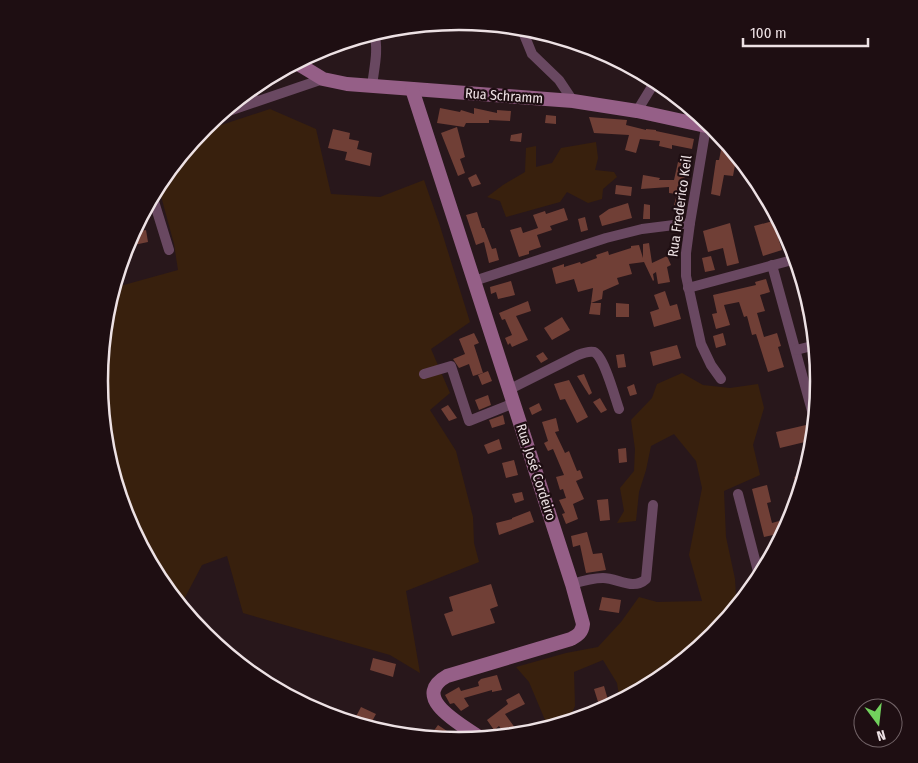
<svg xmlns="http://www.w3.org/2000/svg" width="918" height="763" font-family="'Fira Sans Condensed',sans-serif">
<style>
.green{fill:#38200d}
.building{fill:#703f36}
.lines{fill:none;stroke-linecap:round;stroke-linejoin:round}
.street{stroke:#694861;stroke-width:10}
.secondary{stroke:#955f87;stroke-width:14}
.labels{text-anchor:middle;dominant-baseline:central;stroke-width:4.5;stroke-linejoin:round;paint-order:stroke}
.street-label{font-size:14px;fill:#ede1e4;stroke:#1e0e12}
.rim{fill:none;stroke:#ede1e4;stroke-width:2.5}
</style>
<rect width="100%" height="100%" fill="#28171b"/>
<g class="green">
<path d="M270,109L316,129L331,194L380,197L424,180L439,223L470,322L431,349L450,393L430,410L456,451L473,517L474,543L479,562L406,591L420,673L390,655L243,613L227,556L202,565L180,607C173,598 165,590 159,580C105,495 83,386 113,288L178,270L174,244L158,185L200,132Z"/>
<polygon points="596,142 598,158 595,170 614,172 617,177 603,189 602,199 588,203 567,192 560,202 506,217 500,201 487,197 503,185 525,172 526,148 536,146 536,167 552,163 561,148"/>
<polygon points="682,373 703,385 730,388 758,384 764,408 753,445 760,475 724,491 726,537 735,579 736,596 729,606 727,620 714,636 659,681 620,702 617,683 603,660 574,672 575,706 568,721 545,720 529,682 516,667 566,653 598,647 621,622 639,597 657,602 702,601 689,555 702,488 696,461 674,434 651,446 646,470 639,492 636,521 617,523 624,511 620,488 634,471 635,449 631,420 652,398 657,384"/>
</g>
<g class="building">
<polygon points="440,108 460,112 461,110 474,114 474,108 497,113 497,110 511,111 510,121 489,120 489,123 466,123 464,127 437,123"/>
<polygon points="546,115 556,116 556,124 545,123"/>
<polygon points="589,117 627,120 626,125 646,130 646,129 656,130 656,131 694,139 692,149 672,145 672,149 659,146 660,141 640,139 636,153 625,150 629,135 594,133"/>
<polygon points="457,127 465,157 460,159 465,173 458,176 441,133"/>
<polygon points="333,129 350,133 349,139 359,141 357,149 372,153 370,166 345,160 347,152 328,148"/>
<polygon points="522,133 521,142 510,141 511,135"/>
<polygon points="722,145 729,146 743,162 736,160 733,176 724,175 720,196 711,194 716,160 719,160"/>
<polygon points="678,162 687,164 684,181 686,181 685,205 683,207 674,205 677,194 669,193 669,187 641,189 643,175 660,178 659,180 674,180"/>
<polygon points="476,174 481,184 472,187 468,178"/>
<polygon points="616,185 632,187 631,196 615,194"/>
<polygon points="628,203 632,218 602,226 599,216 609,209"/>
<polygon points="644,204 650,205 650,219 643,219"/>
<polygon points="564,208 568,220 550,226 552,230 537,235 541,247 529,251 529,254 519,257 510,230 521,227 523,233 538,228 533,215 545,211 546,214"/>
<polygon points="477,212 482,228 484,228 492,249 496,248 499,260 489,263 484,242 476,245 466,215"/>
<polygon points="585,217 588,230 581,232 578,219"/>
<polygon points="773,221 782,250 763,256 754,226"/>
<polygon points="730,223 739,263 727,266 723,248 708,252 703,231"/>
<polygon points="146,230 148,242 129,246 128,241 132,233"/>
<polygon points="649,243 652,263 667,256 671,265 667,267 670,282 658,284 656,272 653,274 654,280 653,281 644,262 629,264 632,274 617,278 619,284 603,291 602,299 591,303 593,288 578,292 574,279 556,284 552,268 564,264 564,267 580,262 581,264 597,258 596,255 608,251 609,255 631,248 631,246 639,245 643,258 643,244"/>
<polygon points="711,256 715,270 705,272 702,258"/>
<polygon points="766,279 770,292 760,295 765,311 757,313 764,337 777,333 781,346 778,347 784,367 768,372 756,334 752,335 747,316 744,317 739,302 724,305 730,325 716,329 712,314 717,313 713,295 756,285 755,282"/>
<polygon points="511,281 515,295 498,299 496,292 491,294 490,287"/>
<polygon points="665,291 670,306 677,304 681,319 654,327 650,312 659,309 654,295"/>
<polygon points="528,301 531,311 516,316 528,340 512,347 510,343 508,345 505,338 512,335 505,319 502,320 499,313"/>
<polygon points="591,303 601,303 600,315 589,314"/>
<polygon points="616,303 629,304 629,317 616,317"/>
<polygon points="811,306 815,335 809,336 801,309"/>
<polygon points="562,317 570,330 552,340 544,328"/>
<polygon points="474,333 479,343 474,345 483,373 473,376 469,364 459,368 453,359 465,354 459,339"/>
<polygon points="723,333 726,345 716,348 713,336"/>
<polygon points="677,345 681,358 653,366 650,352"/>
<polygon points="543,352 548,359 541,363 536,356"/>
<polygon points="624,354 626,367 618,368 616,355"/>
<polygon points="488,371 492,381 482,385 478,375"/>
<polygon points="584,374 592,393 589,395 577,376"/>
<polygon points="569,380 588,417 577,423 565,399 560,400 554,384"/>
<polygon points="634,384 637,394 630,396 627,387"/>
<polygon points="488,395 491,405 479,410 475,400"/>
<polygon points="600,398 607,410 601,413 593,402"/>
<polygon points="539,403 542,410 532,415 529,408"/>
<polygon points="448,405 457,418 449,421 441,409"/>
<polygon points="503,415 505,424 492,428 489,420"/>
<polygon points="556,418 559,431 555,432 565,453 569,451 577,471 580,470 583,478 576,481 584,499 573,504 578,519 566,524 562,514 565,513 559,500 566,498 563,489 560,490 556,477 564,475 553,449 548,451 544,443 548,441 542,422"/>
<polygon points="806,425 809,441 780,448 776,432"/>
<polygon points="499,439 502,449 488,454 484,445"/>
<polygon points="626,448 627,462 619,463 618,449"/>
<polygon points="514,460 518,475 506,478 502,463"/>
<polygon points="806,473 803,483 799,494 794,477"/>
<polygon points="767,485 771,502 767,503 772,523 779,521 782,533 764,537 752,489"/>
<polygon points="522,492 524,500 515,503 512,494"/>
<polygon points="608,499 610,520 600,521 597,500"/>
<polygon points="530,511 534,522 499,535 496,523 512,519 512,518"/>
<polygon points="587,532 593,554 602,553 606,570 586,573 580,545 573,547 571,536"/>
<polygon points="491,584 498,606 490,609 495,623 452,636 444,614 453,611 449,597"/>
<polygon points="602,597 621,600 619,613 599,610"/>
<polygon points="373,658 396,664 393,677 370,670"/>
<polygon points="497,675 502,690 492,692 492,690 464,698 469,706 461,711 454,703 450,704 445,695 459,687 461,691 479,686 478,682 481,679"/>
<polygon points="604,686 610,707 590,716 588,709 599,705 594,689"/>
<polygon points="519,693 525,704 505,714 521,736 507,737 499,726 494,730 487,720 508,704 506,700"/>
<polygon points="361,707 376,714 368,729 352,724"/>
<polygon points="438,725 453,735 454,734 465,741 435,739 430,736"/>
</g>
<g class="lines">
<g class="street">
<polyline points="521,27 532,54 559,80 573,101"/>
<path d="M372,86C374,68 379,50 374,33"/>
<polyline points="247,92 256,101"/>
<polyline points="637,111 656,80"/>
<polyline points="220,114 323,79"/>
<polyline points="707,121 690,223 686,253 686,276 701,344 711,365 721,379"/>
<polyline points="152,195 169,250"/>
<polyline points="772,265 815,422"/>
<polyline points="474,281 606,238 642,229 690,223"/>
<polyline points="688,288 796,259"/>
<polyline points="796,350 816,345"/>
<polyline points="424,374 451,366 469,421 514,403"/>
<path d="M510,389L578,355C583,353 589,351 594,352C604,356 615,398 619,409"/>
<polyline points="738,494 760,579"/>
<path d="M572,584C582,581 593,578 603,578C618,578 633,591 646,579L653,505"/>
<polyline points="237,658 239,664"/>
</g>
<g class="secondary">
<polyline points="295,62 323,79 347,84 573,101 637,111 715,128"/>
<path d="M412,89L572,584L583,624C582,633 578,635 571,639L447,676C408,698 464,726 482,739"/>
</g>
</g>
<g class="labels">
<g class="street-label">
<text transform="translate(504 96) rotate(4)">Rua Schramm</text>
<text transform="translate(680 206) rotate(-82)">Rua Frederico Keil</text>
<text transform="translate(536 472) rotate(72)">Rua José Cordeiro</text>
</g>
</g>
<path d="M0 0H918V763H0ZM108 381a351 351 0 1 1 702 0a351 351 0 1 1-702 0Z" fill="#1e0e12" fill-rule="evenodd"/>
<path class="rim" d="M108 381a351 351 0 1 1 702 0a351 351 0 1 1-702 0Z"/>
<g transform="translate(878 723) rotate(165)"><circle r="24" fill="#1e0e12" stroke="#716266"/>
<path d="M0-4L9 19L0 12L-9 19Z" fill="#72d25d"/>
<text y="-8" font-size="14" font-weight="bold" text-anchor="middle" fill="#ede1e4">N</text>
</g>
<path d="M743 38v8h125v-8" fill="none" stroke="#ede1e4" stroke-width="2.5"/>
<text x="750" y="38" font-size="15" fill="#ede1e4" stroke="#1e0e12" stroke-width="4" paint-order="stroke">100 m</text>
</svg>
